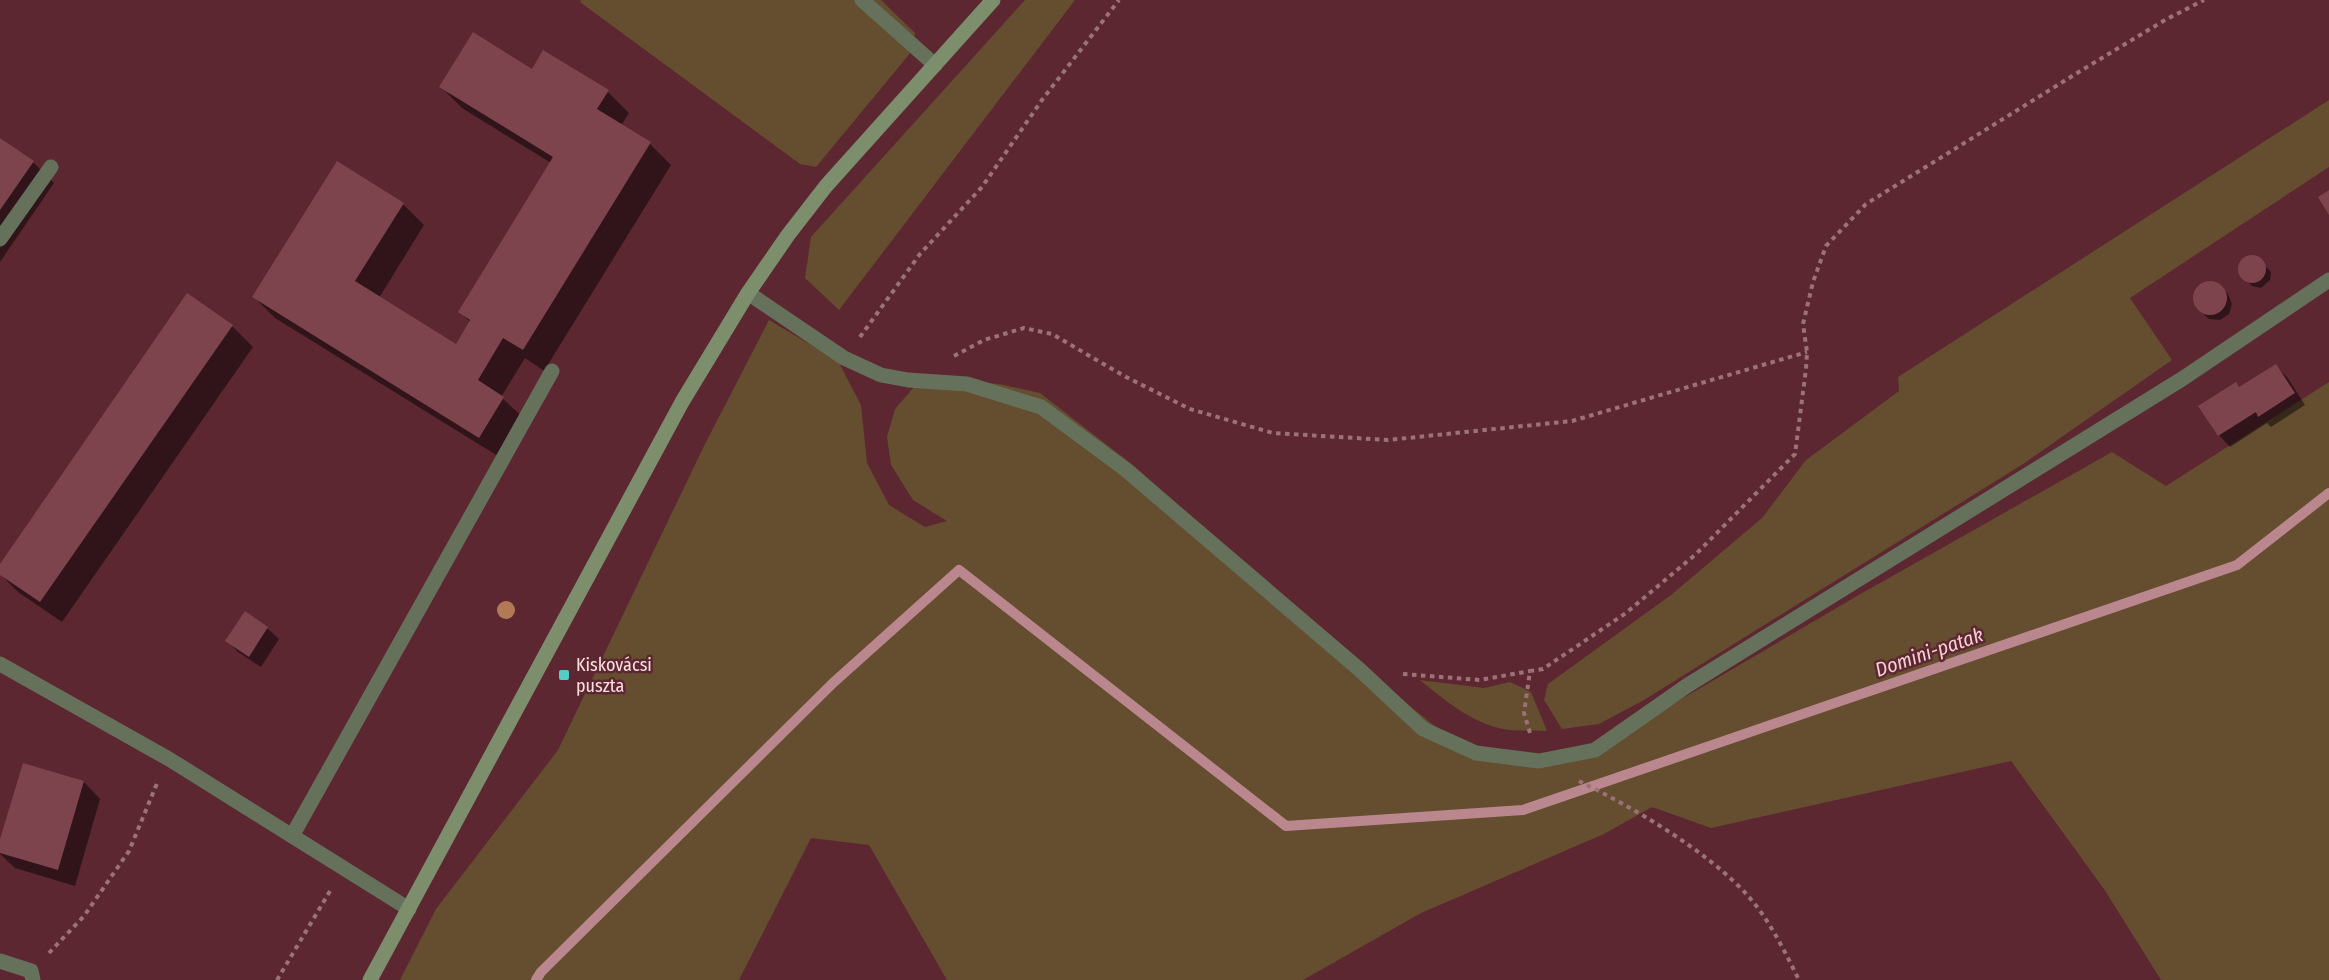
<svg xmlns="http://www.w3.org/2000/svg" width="2329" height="980" font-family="'Fira Sans Condensed',sans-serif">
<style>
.green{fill:#654d30}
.shadow{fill:#0007}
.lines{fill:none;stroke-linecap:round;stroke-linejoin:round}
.stream{stroke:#bb878e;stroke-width:10}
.building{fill:#7e444d}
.path{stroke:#9c7178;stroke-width:4;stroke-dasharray:4.5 4.5;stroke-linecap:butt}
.lane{stroke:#65715b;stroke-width:15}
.secondary{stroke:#7c8e6b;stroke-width:15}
.tree{fill:#b17a57}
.poi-dot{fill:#54cdc7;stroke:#5c2731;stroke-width:2}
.labels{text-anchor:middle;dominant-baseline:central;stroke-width:5;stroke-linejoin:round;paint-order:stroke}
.poi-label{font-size:18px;fill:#fce0e3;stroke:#5c2731;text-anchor:start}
.water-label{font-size:20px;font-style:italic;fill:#f7cfd4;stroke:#5c2731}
</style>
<rect width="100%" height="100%" fill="#5c2731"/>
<g class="green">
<polygon points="581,0 881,0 915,33 912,51 816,167 800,164 580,2"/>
<polygon points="1025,0 1075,0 839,310 805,278 811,237"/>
<polygon points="2329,100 2329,167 2130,298 2172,360 2023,464 1644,700 1599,724 1562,729 1544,700 1548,684 1671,595 1762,518 1806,460 1899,391 1898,377"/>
<polygon points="769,320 838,361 861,405 867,463 889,505 925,527 947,521 913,500 891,465 887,437 895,409 914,387 939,378 999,384 1040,393 1133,465 1372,675 1448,737 1510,760 1586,755 1857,596 2112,452 2166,486 2329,382 2329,980 2161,980 2104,889 2011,761 1711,828 1652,807 1604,834 1421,913 1303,980 947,980 869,845 811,838 739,980 400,980 436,909 558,750 704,446"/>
<path d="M1420,680L1484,688L1510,682L1531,692L1547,731C1534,730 1521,731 1509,730C1476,726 1445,701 1420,680Z"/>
</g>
<g class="shadow">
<polygon points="532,71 608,92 629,113 621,126 650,144 671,165 544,371 525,358 501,397 525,419 501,458 275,318 254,297 403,204 424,225 379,298 456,346 471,323 460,312 551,163 462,108 441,87"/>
<polygon points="0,139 33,162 54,183 0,262"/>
<polygon points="2249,256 2257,257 2271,272 2270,280 2261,288 2252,286 2240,274 2240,264"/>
<polygon points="2207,282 2222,288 2228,294 2232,304 2229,314 2220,320 2209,319 2199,310 2194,301 2198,287"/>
<polygon points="232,326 253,347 62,622 18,592 0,574 0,567"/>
<polygon points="2275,366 2287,377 2305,405 2271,427 2267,423 2230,447 2219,435"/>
<polygon points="245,613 267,628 279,639 261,667 238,652 227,640"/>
<polygon points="24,765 84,782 100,799 75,886 15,868 0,854 0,845"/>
</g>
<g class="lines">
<polyline class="stream" points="536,980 541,972 833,683 959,570 1286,826 1523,810 2237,565 2329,493"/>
</g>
<g class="building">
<polygon points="473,32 532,69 543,50 609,90 597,109 651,142 523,350 503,338 478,380 504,397 479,438 252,297 337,161 404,203 355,281 456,344 470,320 458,312 553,157 439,87"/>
<polygon points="0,138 34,161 0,210"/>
<polygon points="2329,190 2329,215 2318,197"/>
<circle cx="2252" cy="269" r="14"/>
<circle cx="2210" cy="298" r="17"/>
<polygon points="187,293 233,325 40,602 0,575 0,564"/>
<polygon points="2276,364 2295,393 2258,417 2256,412 2218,436 2198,406 2236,382 2239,387"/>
<polygon points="245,611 268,627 249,657 225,641"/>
<polygon points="23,763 84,781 58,870 0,853 0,839"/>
</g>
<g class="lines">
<g class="path">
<polyline points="860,337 920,254 982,187 1042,100 1119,0"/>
<polyline points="954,356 984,340 1024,328 1052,334 1126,377 1190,409 1273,433 1388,440 1572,421 1807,352"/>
<polyline points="1403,674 1480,680 1530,671"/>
<polyline points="1530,733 1524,713 1530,671 1543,669 1626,613 1696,554 1795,454 1806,369 1807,352 1803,324 1813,282 1826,246 1866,204 2082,70 2165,20 2204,0"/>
<path d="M1579,781C1634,808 1708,851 1749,897C1770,921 1785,952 1799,980"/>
<polyline points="49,953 84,916 129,851 158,781"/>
<polyline points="277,980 330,891"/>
</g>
<g class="lane">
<polyline points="862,0 935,65"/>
<polyline points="0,239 51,167"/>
<polyline points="748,293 844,358 881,375 908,380 967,384 1041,407 1125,469 1360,670 1423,729 1476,753 1539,761 1595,750 1688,685 2182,379 2329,280"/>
<polyline points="0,664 169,759 409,909"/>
<polyline points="292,836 552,371"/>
<polyline points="0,961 31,971 33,980"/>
</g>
<polyline class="secondary" points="370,980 682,402 748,293 788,235 826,186 993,0"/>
</g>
<circle class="tree" cx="506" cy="610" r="9"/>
<rect class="poi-dot" x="558" y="669" width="12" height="12" rx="3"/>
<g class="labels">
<g class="poi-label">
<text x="576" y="665">Kiskovácsi<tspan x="576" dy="21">puszta</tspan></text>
</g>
<g class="water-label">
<text transform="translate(1929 652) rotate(-19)">Domini-patak</text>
</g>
</g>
</svg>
